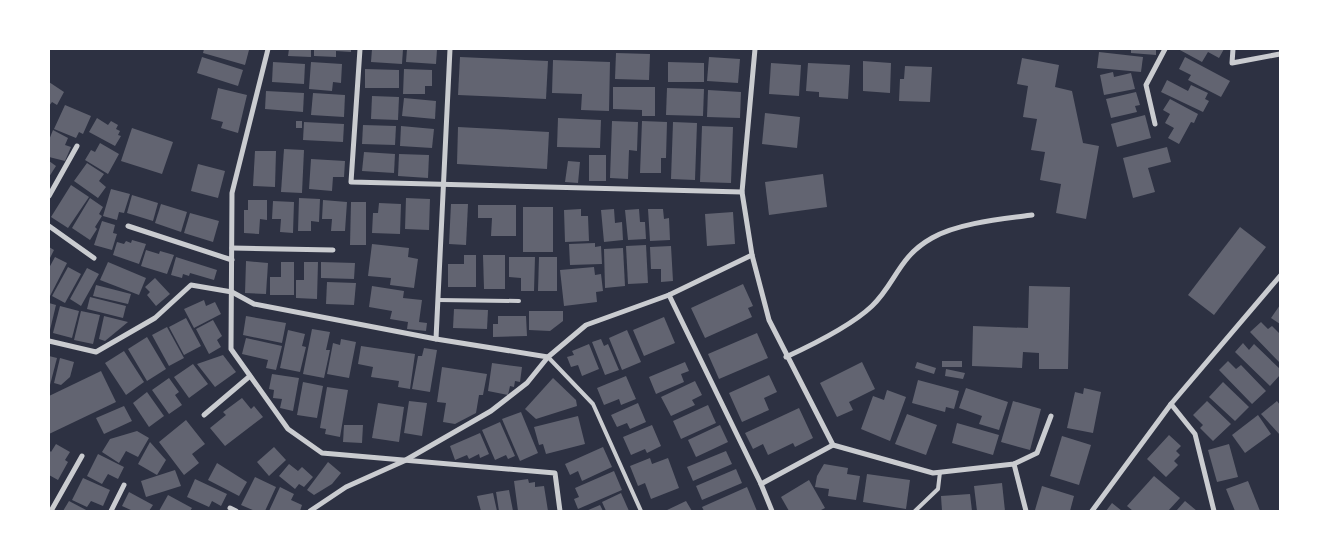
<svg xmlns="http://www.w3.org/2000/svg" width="1329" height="560" font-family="Montserrat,sans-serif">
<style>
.building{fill:#626471}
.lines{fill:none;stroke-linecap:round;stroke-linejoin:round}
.service{stroke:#caccd0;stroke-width:4}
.minor{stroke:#caccd0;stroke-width:5}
</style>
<rect width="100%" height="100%" fill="#2d3142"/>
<g class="building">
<polygon points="204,49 245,49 249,50 245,65 203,53"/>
<polygon points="289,49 311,49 311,57 288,56"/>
<polygon points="314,49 351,49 351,52 336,51 336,57 314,56"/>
<polygon points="372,49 403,49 402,64 371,62"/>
<polygon points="407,49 437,49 436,64 406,62"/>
<polygon points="1131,49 1156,49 1156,55 1131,53"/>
<polygon points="1178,49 1224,49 1219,58 1208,52 1202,62"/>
<polygon points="1099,52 1143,57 1141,72 1097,68"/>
<polygon points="616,53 650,54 649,80 615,79"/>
<polygon points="202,57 243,70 238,86 197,73"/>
<polygon points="460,57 548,61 546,99 458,95"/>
<polygon points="709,57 740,59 738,83 707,81"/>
<polygon points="1185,57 1230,81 1221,97 1188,80 1191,75 1179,69"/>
<polygon points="1022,58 1059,65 1055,87 1072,91 1083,143 1099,146 1086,219 1056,213 1061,184 1040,180 1045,152 1031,150 1037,119 1023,117 1028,86 1017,84"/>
<polygon points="553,60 610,62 609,111 581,110 582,94 552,93"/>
<polygon points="863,61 891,63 890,93 863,91"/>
<polygon points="273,62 305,64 304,84 272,82"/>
<polygon points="311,62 342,64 341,83 333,82 332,91 309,89"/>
<polygon points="668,62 704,63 704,82 668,82"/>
<polygon points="771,63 801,65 799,96 769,94"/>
<polygon points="808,63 850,65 848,99 819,97 819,92 806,91"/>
<polygon points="905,66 932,67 930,102 899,101 900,79 904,79"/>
<polygon points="365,69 399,70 399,88 365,88"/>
<polygon points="404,69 432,70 432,86 425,86 425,94 403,94"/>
<polygon points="1113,72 1114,77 1131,73 1135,89 1104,95 1100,75"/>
<polygon points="1167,80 1188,91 1191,85 1208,93 1205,99 1209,101 1203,112 1161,92"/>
<polygon points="49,82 64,92 57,105 52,102 49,106"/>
<polygon points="613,87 655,87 655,116 642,116 642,110 613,109"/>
<polygon points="218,88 247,95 238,133 221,128 223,122 211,119"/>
<polygon points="667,88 704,89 703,116 666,115"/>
<polygon points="708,90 741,92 740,118 707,117"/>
<polygon points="266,91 304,93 303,112 265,109"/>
<polygon points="1136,92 1140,105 1135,106 1137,112 1111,118 1106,99"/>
<polygon points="313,93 345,95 344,117 311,115"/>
<polygon points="372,96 399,97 398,120 371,119"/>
<polygon points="404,98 436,101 435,119 402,116"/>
<polygon points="1170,99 1198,114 1194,123 1191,122 1179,144 1168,138 1174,128 1165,123 1170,114 1163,110"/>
<polygon points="65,105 91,116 83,134 79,132 76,138 54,129"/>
<polygon points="765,113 800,117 797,148 762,144"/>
<polygon points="1145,115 1151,138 1117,147 1111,124"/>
<polygon points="97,118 108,125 111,121 118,125 116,129 120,131 118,135 121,136 115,146 89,132"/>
<polygon points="558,118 601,120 600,148 557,147"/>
<rect x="296" y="121" width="6" height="7"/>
<polygon points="612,121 638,122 637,151 629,150 628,179 610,178"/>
<polygon points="642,121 667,122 666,158 661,158 661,173 640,173"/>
<polygon points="304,122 344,124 343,142 303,140"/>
<polygon points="673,122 697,123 695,180 671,179"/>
<polygon points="363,125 396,126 395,145 362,144"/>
<polygon points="401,126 434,129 432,148 400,146"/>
<polygon points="702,126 733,127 731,183 700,182"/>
<polygon points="458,127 549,132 547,169 457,164"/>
<polygon points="132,128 173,142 162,174 121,161"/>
<polygon points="53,130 68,138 65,145 71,147 65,161 49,157 49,140"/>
<polygon points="100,143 119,154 108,174 85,160 91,150 95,152"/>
<polygon points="1167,147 1171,162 1148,168 1155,192 1133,198 1123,158"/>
<polygon points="284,149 304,150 302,193 281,192"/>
<polygon points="255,151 276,151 275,187 253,186"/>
<polygon points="364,152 395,154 394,173 362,171"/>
<polygon points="399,154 429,155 428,178 398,176"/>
<rect x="589" y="155" width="17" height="26"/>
<polygon points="311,159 345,161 344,177 333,177 332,191 309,189"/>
<polygon points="49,161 56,166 49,177"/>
<polygon points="568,161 580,162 578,183 565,182"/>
<polygon points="87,163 104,174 99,181 106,187 98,198 74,181"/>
<polygon points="198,164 225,171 218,198 191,191"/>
<polygon points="823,174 827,207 769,215 765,182"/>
<polygon points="71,185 89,197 68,228 51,217"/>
<polygon points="111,189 130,194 124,213 119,212 117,220 103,216"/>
<polygon points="132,195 158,203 153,221 127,213"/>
<polygon points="90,198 103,207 99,214 102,216 95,227 97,229 90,240 72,228"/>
<polygon points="299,198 320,199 319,222 311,221 311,231 298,231"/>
<polygon points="406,198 430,199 429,230 405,229"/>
<polygon points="248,200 267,200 267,220 260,219 259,234 244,233 244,210 248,210"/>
<polygon points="323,200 347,202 345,231 331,231 332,219 322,219"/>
<polygon points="273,201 294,202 293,233 280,232 281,219 272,219"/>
<polygon points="351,202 366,202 366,245 350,245"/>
<polygon points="379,203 401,204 400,234 372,233 373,213 378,213"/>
<polygon points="161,204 187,212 181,232 155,223"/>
<polygon points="451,204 468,204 466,245 449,244"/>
<polygon points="478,205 516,205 516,236 491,236 492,218 478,218"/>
<rect x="523" y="207" width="30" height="45"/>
<polygon points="581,209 581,216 588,216 589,241 565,242 564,210"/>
<polygon points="614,209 615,223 622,222 623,240 604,242 601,210"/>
<polygon points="639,209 640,222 645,222 646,239 628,240 625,210"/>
<polygon points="648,209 663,209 664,219 669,218 670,240 650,241"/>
<polygon points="733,212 735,244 707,246 705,214"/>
<polygon points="190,213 219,221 213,242 184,233"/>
<polygon points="102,221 115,225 113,233 117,234 112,250 94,245"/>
<polygon points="1240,227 1266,247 1214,315 1188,295"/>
<polygon points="132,240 146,244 139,264 113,255 117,242 124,244 126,241 131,243"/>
<polygon points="595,243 595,247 601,246 602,264 570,265 569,244"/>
<polygon points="372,244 409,248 408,257 418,259 414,288 390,285 391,278 368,276"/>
<polygon points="646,245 648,283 628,284 626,246"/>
<polygon points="671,246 673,281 661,282 661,269 651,269 650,247"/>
<polygon points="49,247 54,250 49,260"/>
<polygon points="623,248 625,286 605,288 604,249"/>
<polygon points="146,250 159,254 160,251 174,255 167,274 141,266"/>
<polygon points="464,255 476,255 476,287 448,287 448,264 464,264"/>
<polygon points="483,255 505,255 505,289 484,289"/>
<polygon points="55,257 67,263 49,298 49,268"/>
<polygon points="176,257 217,270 214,280 190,273 189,276 183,274 182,278 171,275"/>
<polygon points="509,257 535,257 534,291 521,291 521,278 509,277"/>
<polygon points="539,257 557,257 557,291 538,291"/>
<polygon points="246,261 268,263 266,294 245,293"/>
<polygon points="108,262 146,278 139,295 100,280"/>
<polygon points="281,262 294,262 294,295 270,295 270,277 281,277"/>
<polygon points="304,262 318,262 317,299 296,298 296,280 304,280"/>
<polygon points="321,262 355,263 354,279 321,278"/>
<polygon points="68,267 81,274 65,303 52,296"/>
<polygon points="594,267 595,275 601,274 603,291 596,292 597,302 564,306 560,270"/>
<polygon points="87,268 99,274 81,306 70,299"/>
<polygon points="155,278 170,294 156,306 147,295 150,292 145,287"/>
<polygon points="327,282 356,283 354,305 326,304"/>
<polygon points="743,284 753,306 748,308 752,317 705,338 691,308"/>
<polygon points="96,285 131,294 128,304 93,296"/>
<polygon points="372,286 404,291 403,298 422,300 419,322 427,323 426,331 407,329 408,322 390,319 392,311 369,307"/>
<polygon points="1029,286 1070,287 1068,369 1039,369 1039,353 1023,352 1022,368 972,366 973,326 1028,328"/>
<polygon points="90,297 126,306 123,318 87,309"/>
<polygon points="204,300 206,306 215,302 221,314 194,328 184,309"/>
<polygon points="49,303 56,305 49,334"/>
<polygon points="1280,305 1280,324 1271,318"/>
<polygon points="60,306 79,311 72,338 53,333"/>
<polygon points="454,309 488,310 487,329 453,328"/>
<polygon points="81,311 100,315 93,344 74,340"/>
<polygon points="529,311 563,311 563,321 550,331 529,330"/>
<polygon points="104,316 128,322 105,341 99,339"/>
<polygon points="246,316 286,323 282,343 243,335"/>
<polygon points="498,316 526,316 527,336 493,337 493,324 498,324"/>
<polygon points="664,317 675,343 644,356 633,330"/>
<polygon points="186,318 201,346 184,355 169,327"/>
<polygon points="213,320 222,336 217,340 221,347 209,354 196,329"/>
<polygon points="1261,322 1268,329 1272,326 1280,334 1280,363 1250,332"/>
<polygon points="167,327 184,358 169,366 152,335"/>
<polygon points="312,329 330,332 326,350 330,350 324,378 303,374"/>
<polygon points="288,330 305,334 302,346 306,347 300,372 280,368"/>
<polygon points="627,330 641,362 622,370 609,338"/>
<polygon points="757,333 768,358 719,379 708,354"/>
<polygon points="147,337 166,369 147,381 128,349"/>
<polygon points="246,338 282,346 276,370 266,368 268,360 242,354"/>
<polygon points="341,339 356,342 349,378 327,374 333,343 340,345"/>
<polygon points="601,339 604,346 608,344 619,370 605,375 592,342"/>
<polygon points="1243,343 1249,350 1254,344 1280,369 1280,375 1270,386 1235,352"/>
<polygon points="589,344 599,369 582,376 578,365 571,367 567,357 574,355 572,351"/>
<polygon points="361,346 415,354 410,389 398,387 399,381 371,377 373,367 358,364"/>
<polygon points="424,348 437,350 430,392 412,389 418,356 422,356"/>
<polygon points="124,351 144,382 126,395 105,363"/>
<polygon points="223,355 236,372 215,387 197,364"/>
<polygon points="49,356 57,358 50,385 49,384"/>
<polygon points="60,358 74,362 70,377 61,385 54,383"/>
<rect x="942" y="361" width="20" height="6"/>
<polygon points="1228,361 1236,369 1241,365 1266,391 1252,404 1219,370"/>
<polygon points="685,362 689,371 681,374 684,382 656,394 649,377"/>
<polygon points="862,362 875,389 849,402 853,410 837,417 820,383"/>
<polygon points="917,362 936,368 934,374 915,368"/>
<polygon points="492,363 522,367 520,382 515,381 514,387 510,386 508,395 488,391"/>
<polygon points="193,364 208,384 189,398 174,377"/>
<polygon points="442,367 487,374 483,395 479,395 476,413 455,424 443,422 446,403 437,402"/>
<polygon points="946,369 965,373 963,379 945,376"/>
<polygon points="101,371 116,402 49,434 49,396"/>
<polygon points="272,374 299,378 293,411 280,408 282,399 273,398 274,390 269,389"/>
<polygon points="769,375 777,392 764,398 769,410 742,422 729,393"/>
<polygon points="626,376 636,399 621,405 619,399 604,405 597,388"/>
<polygon points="169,378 179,392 175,395 182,405 169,414 152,390"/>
<polygon points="553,378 576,400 577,406 536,419 525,409"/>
<polygon points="918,380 959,391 954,409 946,407 945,412 912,403"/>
<polygon points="695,381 702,395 692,400 695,405 671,416 661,397"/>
<polygon points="303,382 323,386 317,418 297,415"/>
<polygon points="1223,382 1249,407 1235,421 1209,397"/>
<polygon points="327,387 348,390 340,437 325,434 326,429 320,428"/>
<polygon points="966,388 1008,402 999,430 979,424 982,416 959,408"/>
<polygon points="1084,388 1101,392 1093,433 1067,428 1075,392 1083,394"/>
<polygon points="887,390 906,397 890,441 861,429 873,396 884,400"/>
<polygon points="147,392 164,416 149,427 133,403"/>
<polygon points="242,398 251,409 254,406 263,417 225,446 210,428 226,415 223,412"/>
<polygon points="409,401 427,403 422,436 404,433"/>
<polygon points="1013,401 1041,409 1030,450 1001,442"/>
<polygon points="1207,401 1231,424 1213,441 1200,428 1203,425 1193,415"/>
<polygon points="1277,401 1280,405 1280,435 1261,414"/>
<polygon points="378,403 404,407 399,442 372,438"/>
<polygon points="638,403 646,422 630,429 627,423 617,427 611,415"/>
<polygon points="708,405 716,423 681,439 673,421"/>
<polygon points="124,406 132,421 104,434 96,418"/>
<polygon points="799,408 813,438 795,447 793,443 768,455 763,444 753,449 745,433"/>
<polygon points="521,412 538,453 520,461 502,419"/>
<polygon points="907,414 937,425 926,455 895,444"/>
<polygon points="1258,415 1271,434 1245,453 1232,435"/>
<polygon points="578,416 585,444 546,454 543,444 539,445 534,427"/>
<polygon points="186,420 205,444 192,454 199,463 184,475 159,442"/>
<polygon points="500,422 515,456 508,459 506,455 495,460 482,430"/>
<polygon points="957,423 999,435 993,455 952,443"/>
<polygon points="344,425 363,425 362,443 343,442"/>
<polygon points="652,425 661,446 647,453 645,449 631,455 623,437"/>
<polygon points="720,425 728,442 696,457 688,440"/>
<polygon points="137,431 149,438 138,457 126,451 119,463 102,452 110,439"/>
<polygon points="480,433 489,454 480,458 479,454 469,459 467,455 455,460 450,446"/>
<polygon points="1169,435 1181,446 1176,451 1180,455 1174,461 1178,465 1166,477 1147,459"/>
<polygon points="1062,436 1091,445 1079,485 1050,476"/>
<polygon points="150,442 166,460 157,475 138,464"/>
<polygon points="56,444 70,452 65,460 68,462 58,480 49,475 49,450 51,452"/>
<polygon points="1229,444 1238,477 1217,482 1208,450"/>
<polygon points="274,447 286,460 269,476 257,462"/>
<polygon points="603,447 612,467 582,481 578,471 570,475 565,464"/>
<polygon points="726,451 732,464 693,481 687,467"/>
<polygon points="98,454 124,467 118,479 108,474 102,484 87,476"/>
<polygon points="650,458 652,464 668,458 679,488 651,499 645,483 638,486 630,466"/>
<polygon points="328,462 341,473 332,484 314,495 307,490"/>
<polygon points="217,463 247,482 239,496 208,480"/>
<polygon points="289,464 298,471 302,467 313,477 304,487 299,484 295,489 279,476"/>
<polygon points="824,464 848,468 847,474 860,476 856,500 828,496 829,489 815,487 817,476"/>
<polygon points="736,469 742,483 702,500 696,486"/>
<polygon points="175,470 181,486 146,497 141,481"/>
<polygon points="614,471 622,490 578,509 574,499 579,497 575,488"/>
<polygon points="867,474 910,480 906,509 863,502"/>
<polygon points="1154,476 1180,498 1168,511 1133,511 1127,506"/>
<polygon points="255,477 276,487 265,511 255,511 241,505"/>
<polygon points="83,478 110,490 103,506 91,501 87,507 72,500"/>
<polygon points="195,479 227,494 221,506 212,501 209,507 187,497"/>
<polygon points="528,479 529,483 535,482 535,487 544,486 548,511 518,511 514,481"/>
<polygon points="809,480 825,508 819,511 789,511 781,497"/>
<polygon points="1248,481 1260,511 1235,511 1226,489"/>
<polygon points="1002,483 1005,511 977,511 974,486"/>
<polygon points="1042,486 1074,496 1070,511 1035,510"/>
<polygon points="280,487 294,494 291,500 302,505 300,511 269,511"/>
<polygon points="747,487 757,511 704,511 702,507"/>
<polygon points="509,490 513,511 499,511 496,492"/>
<polygon points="129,492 153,505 149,511 133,511 122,506"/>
<polygon points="493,493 497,511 481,511 477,496"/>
<polygon points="621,493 629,511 606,511 602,502"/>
<polygon points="970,494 972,511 942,511 941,496"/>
<polygon points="168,495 192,508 190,511 159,511"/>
<polygon points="69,501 88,511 63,511"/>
<polygon points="686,501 692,511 665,511"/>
<polygon points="1185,501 1197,511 1176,511"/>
<polygon points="1112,503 1122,511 1106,511"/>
<polygon points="600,505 603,511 586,511"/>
</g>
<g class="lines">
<g class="service">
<polyline points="438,300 519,301"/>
<polyline points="548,357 593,404 641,511"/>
<polyline points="915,511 938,489 940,472"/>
</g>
<g class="minor">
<polyline points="268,49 232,193 231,349 288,429 322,453 555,473 560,511"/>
<polyline points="360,49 351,182 742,192"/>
<polyline points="1233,49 1232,63 1280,54"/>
<polyline points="1155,124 1146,85 1165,49"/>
<polyline points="49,196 77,146"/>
<polyline points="49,226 94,258"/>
<polyline points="128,226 232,260"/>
<polyline points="232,248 333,250"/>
<polyline points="752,255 769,320 833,445 933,473 1014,464 1037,453 1051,416"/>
<polyline points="669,295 761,484 772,511"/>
<polyline points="436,339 450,49"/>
<polyline points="49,341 96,352 155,318 191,285 232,292 254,304 436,339 548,357"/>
<path d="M786,357C812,345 851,326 872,306C896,283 898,257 932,238C958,223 1002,219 1032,215"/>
<polyline points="1171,404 1195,434 1214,511"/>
<polyline points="204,415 250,376"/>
<polyline points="1014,464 1026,511"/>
<polyline points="761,484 833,445"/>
<polyline points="230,508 236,511"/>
<polyline points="51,511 82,456"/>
<polyline points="111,511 124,485"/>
<polyline points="310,511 346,487 404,461 491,411 527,383 548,357 586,325 669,295 752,255 742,192 755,49"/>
<polyline points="1092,511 1171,404 1280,276"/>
</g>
</g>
<rect width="1329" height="560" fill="none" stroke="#ffffff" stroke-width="100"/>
</svg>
